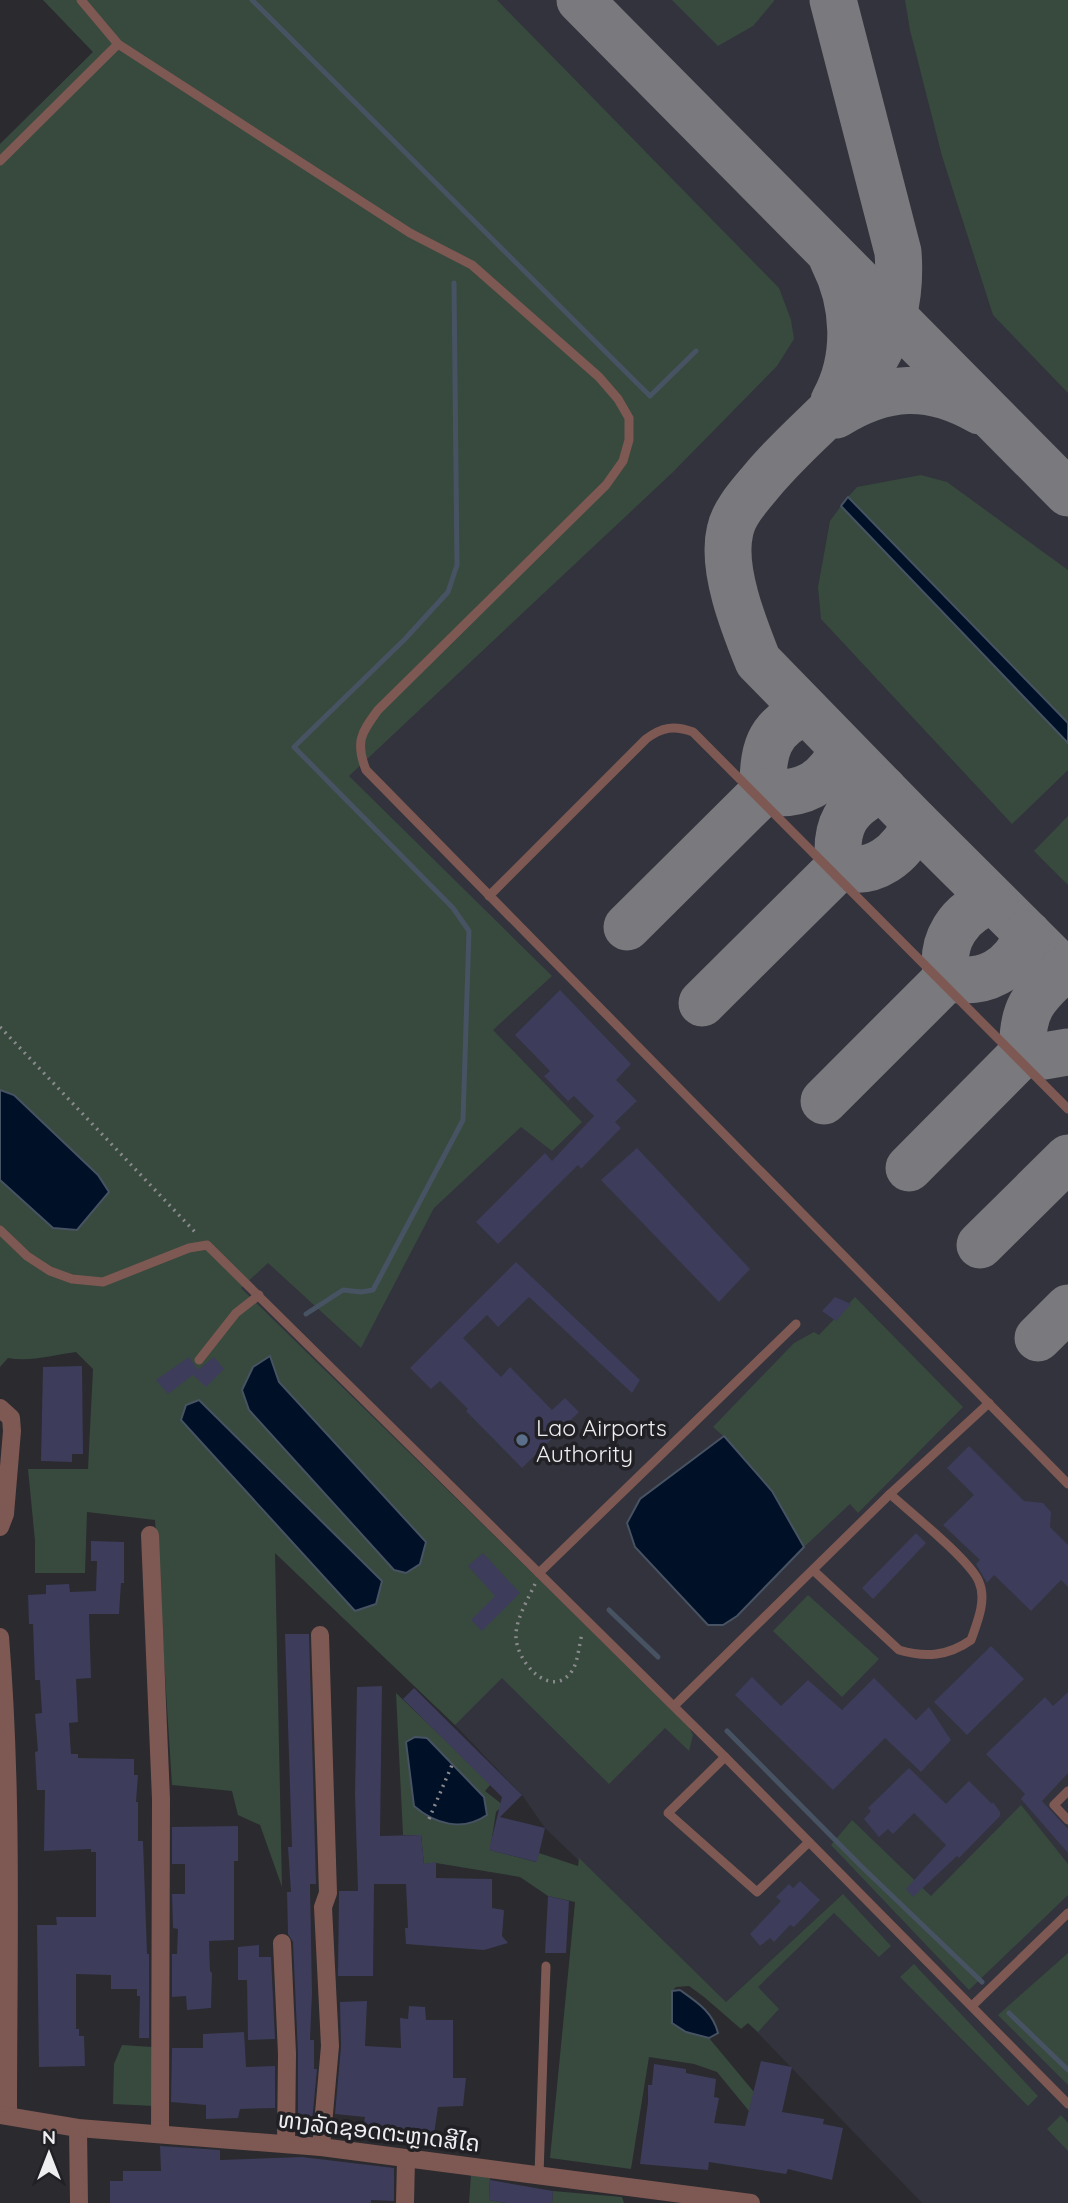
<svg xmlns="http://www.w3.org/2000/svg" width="1068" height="2203" font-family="Quicksand,'Noto Sans Lao',sans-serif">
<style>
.built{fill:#32333d}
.green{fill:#374a3d}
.water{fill:#001026;stroke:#475363;stroke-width:2}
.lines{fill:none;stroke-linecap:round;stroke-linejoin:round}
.stream{stroke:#475363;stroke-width:5}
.taxiway{stroke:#79797e;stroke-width:47}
.building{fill:#3d3c5b}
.path{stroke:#8a8a8e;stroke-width:3.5;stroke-dasharray:2 5;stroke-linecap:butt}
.lane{stroke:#7e5852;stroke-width:9}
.street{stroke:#7e5852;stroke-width:18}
.service-dot{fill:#5c6f8a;stroke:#212125;stroke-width:2.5}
.labels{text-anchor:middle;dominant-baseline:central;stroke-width:7;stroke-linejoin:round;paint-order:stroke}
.poi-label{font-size:23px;fill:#eeeef1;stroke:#212125;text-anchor:start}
.street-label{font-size:23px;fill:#eeeef1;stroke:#212125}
</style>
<rect width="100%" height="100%" fill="#2a2a2f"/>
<polygon class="built" points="43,0 1068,0 1068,2203 922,2203 758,2033 545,1828 522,1795 455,1725 275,1553 0,144 93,52"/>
<g class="green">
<path d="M43,0H497L779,288L791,320L794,339L777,366L672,473L349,776L552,976L493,1030L582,1122L552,1151L521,1127L434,1208L361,1348L268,1263L241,1288L688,1725L693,1735L689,1751L665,1728L609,1784L502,1678L455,1725L275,1553L282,1887L260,1825L238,1815L232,1791L172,1785L155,1520L87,1512L85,1573H35V1541L28,1469H88L93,1369L76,1352C54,1355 30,1362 8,1358L0,1367V144L93,52Z"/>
<polygon points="672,0 774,0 774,1 753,26 718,46"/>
<polygon points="905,0 1068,0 1068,393 993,315 942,156 910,30"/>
<polygon points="921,475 947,482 1068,570 1068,723 848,497 857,487"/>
<polygon points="841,506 1068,743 1068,770 1012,824 821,619 818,587 830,521"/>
<polygon points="1068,816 1068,885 1034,851"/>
<path d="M855,1297L963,1407L858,1513L850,1504L804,1547C779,1503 753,1461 713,1427L794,1343L814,1332L819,1335Z"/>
<polygon points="808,1595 879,1659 842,1697 773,1631"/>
<polygon points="396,1693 491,1784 485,1791 503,1805 496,1812 490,1850 536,1862 539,1853 578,1866 579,1858 726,2002 843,1894 891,1946 879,1957 834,1913 758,1987 779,2009 758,2032 748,2023 741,2029 704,1997 689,1986 676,1987 672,1991 672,2023 687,2032 709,2038 754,2092 749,2111 717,2072 694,2064 649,2057 631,2169 550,2158 575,1902 548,1896 520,1877 436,1863 424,1864 421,1835 403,1835"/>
<polygon points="1021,1805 1068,1864 1068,1895 969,1990 831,1845 852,1820 931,1896"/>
<polygon points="1068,1953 1068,2085 998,2015"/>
<polygon points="914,1964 1038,2096 1028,2106 900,1977"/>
<polygon points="122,2045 152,2047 154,2106 113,2104 114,2064"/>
<polygon points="1061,2115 1068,2123 1068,2151 1047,2129"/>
<polygon points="471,2174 490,2178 489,2200 506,2203 469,2203"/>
<polygon points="553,2191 622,2197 624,2203 552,2203"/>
</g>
<g class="water">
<polygon points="848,497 1068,723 1068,743 841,506"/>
<polygon points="0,1090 14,1095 98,1175 109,1192 77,1230 53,1228 0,1180"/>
<polygon points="270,1356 279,1382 426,1542 420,1564 406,1573 394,1570 249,1410 242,1390 253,1367"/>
<polygon points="199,1400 382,1581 376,1604 355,1611 181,1420 186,1405"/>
<polygon points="724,1436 772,1491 804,1547 737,1616 723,1625 708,1625 635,1547 627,1523 640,1499"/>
<path d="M415,1737L427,1738L484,1797L487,1815C462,1832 435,1824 414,1806L406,1742Z"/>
<path d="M680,1990C697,2002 713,2012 718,2033L709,2038L686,2032L672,2023V1991Z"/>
</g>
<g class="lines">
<g class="stream">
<polyline points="252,0 650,396 696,351"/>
<polyline points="306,1314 343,1290 361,1292 373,1290 463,1120 469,931 453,908 294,747 405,639 448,592 457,565 454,283"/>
<polyline points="609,1610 658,1657"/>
<polyline points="727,1731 862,1867 982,1982"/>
<polyline points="1009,2013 1068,2070"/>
</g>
<g class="taxiway">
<polyline points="580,0 1068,493"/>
<path d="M833,0L898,252C907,369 830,401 765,477C752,493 734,511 730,531C721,569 744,626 758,661L916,823L1068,974"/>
<path d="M833,260C855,303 858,358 834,401"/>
<path d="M836,415C886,384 929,382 980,411"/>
<path d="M763,792C762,753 767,726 807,712"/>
<path d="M839,867C834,826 845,806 883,789"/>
<path d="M627,927L763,792C802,797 826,784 843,749"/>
<path d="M947,978C939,942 959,910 994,901"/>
<path d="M702,1003L839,867C874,877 902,854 916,823"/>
<path d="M1023,1053C1021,1010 1033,997 1063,970"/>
<path d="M824,1101L947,978C985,986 1013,970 1028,934"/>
<polyline points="909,1168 1023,1053 1044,1056 1068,1052"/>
<polyline points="980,1245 1068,1158"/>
<polyline points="1038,1338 1068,1308"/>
</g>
</g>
<g class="building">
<polygon points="560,990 631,1064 616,1080 637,1101 615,1122 621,1128 581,1169 578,1165 498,1244 476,1222 545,1153 552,1161 594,1116 574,1096 568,1101 544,1076 550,1071 515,1035"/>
<polygon points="637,1148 750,1269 719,1302 601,1180"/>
<polygon points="516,1262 640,1380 632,1393 529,1297 498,1327 487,1315 463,1338 501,1377 510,1367 552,1410 565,1398 579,1412 522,1468 466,1411 468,1409 440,1381 431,1389 410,1368"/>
<polygon points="835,1297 851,1304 836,1321 822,1311"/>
<polygon points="189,1357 198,1370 214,1357 224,1369 206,1387 193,1375 168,1394 156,1380"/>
<polygon points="82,1366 83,1454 72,1454 72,1462 41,1461 43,1367"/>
<polygon points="969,1446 1024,1501 1043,1503 1051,1512 1050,1527 1068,1545 1068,1587 1061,1580 1031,1611 994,1575 987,1583 976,1564 980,1560 943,1525 974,1495 947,1468"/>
<polygon points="916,1533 926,1543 873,1599 862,1588"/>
<polygon points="91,1541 124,1542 124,1583 121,1583 119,1614 89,1614 91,1678 76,1679 78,1722 69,1723 71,1754 78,1754 78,1758 134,1759 134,1775 138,1775 136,1802 138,1802 138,1841 143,1841 147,1954 149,1954 149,2038 139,2038 140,1996 137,1996 137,1989 111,1989 111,1975 76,1974 76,2029 79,2029 79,2036 84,2036 85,2066 39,2067 37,1925 57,1925 56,1917 96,1917 96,1852 91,1852 91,1849 44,1851 45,1790 37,1790 35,1752 38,1751 35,1714 42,1713 40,1680 35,1680 33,1624 29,1624 28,1595 46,1594 46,1585 69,1584 70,1592 96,1591 97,1561 91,1561"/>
<polygon points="483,1553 520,1593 482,1631 471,1620 495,1596 468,1566"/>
<polygon points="285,1634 309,1634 316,1884 310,1884 312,1993 310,2040 314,2040 314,2069 317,2069 312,2122 298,2119 298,2054 293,1942 288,1934 287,1892 291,1892 288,1847 292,1847"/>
<polygon points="991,1646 1024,1679 967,1735 934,1702"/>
<polygon points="752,1677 781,1706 808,1680 842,1710 874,1678 916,1720 929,1707 951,1740 921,1772 885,1738 833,1790 735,1695"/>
<polygon points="382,1686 380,1836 421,1835 424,1864 436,1862 436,1878 492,1879 492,1908 504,1910 502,1936 508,1943 484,1950 406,1944 405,1928 408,1928 406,1884 374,1884 373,1976 338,1976 339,1891 358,1891 355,1794 357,1687"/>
<polygon points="414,1688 522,1795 500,1817 545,1828 537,1862 489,1850 502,1797 403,1699"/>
<polygon points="1068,1692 1068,1773 1042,1801 1068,1829 1068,1853 1021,1799 1025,1794 986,1754 1045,1697 1053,1706"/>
<polygon points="909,1768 946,1804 969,1781 992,1804 993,1802 1000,1812 1000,1816 959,1858 957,1856 913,1897 906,1889 946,1845 914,1813 893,1834 888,1829 879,1837 864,1819 871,1811 868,1808"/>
<polygon points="238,1826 238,1861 234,1861 234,1940 209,1941 210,1971 212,1973 211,2008 187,2010 186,1996 172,1997 172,1954 177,1954 178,1929 173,1928 172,1894 185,1894 185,1864 172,1864 172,1827"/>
<polygon points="800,1881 820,1900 794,1927 790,1925 774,1942 770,1938 760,1946 750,1934 781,1901 776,1897 789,1884 793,1888"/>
<polygon points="548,1896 569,1901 566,1953 545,1953"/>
<polygon points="259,1945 259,1957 271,1957 275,2039 248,2040 247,1980 238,1980 238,1947"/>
<polygon points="367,2001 365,2046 401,2048 400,2018 408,2019 409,2006 425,2007 426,2020 453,2020 453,2078 466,2078 463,2106 438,2107 434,2134 407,2132 404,2139 362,2135 365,2117 335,2114 341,2047 340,2002"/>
<polygon points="244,2032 246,2067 275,2066 275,2108 240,2109 238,2118 206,2119 206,2105 171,2102 172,2048 203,2048 203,2034"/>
<polygon points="761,2061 792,2067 782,2112 824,2119 823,2124 843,2128 832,2180 788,2169 786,2174 709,2162 708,2170 640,2164 648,2102 648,2085 652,2085 654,2064 686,2069 686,2073 716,2079 714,2097 719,2098 714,2123 745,2126"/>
<polygon points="160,2146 220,2150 220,2160 302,2157 394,2168 394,2201 371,2200 371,2203 110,2203 110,2181 123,2181 123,2171 161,2171"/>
<polygon points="490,2180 553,2191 552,2203 506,2203 489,2200"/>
</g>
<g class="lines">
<g class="path">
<polyline points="0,1027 196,1233"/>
<path d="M535,1584C528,1599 516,1619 516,1635C515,1661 551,1701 572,1671C578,1662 579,1645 582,1634"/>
<polyline points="429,1819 452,1765"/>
</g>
<g class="lane">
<path d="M118,44L410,233L472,265L599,377L618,399L629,418V440L623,461L606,485L378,710C361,733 355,742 366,770L1068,1484"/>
<polyline points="0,161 118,44 81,0"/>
<path d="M489,896L646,739C662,727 674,725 693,732L1068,1109"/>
<polyline points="0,1230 27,1256 50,1271 72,1279 103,1282 189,1248 207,1245 725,1757 1068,2104"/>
<polyline points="199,1360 236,1313 259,1295"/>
<polyline points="890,1494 989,1403"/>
<polyline points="539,1573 796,1324"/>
<path d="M674,1706L890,1494C910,1512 971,1561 979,1582C987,1600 977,1623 971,1640C948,1656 926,1658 899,1650L813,1570"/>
<polyline points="725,1757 668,1813 757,1892 809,1842"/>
<polyline points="1068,1791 1054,1805 1068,1820"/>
<polyline points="972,2006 1068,1913"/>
<polyline points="539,2175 546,1966"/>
</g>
<g class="street">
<polyline points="0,1408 11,1418 12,1431 5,1514 0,1527"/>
<polyline points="150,1535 161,1799 160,2134"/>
<polyline points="320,1635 328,1893 323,1907 330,2046 321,2147"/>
<path d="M0,1637C13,1796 8,1956 8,2116"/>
<polyline points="282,1943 287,2054 286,2144"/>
<polyline points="0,2115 78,2128 321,2147 751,2203"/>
<polyline points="78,2128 79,2203"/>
<polyline points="405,2203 406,2160"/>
</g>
</g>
<circle class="service-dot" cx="522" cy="1440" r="7"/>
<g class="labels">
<g class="poi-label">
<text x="536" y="1427">Lao Airports<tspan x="536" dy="26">Authority</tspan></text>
</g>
<g class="street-label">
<text transform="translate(379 2131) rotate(7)">ທາງລັດຊອດຕະຫຼາດສີໄຄ</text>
</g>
</g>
<g transform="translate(49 2154)" stroke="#212125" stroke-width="5" paint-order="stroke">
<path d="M0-5L12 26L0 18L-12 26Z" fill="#eeeef1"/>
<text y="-10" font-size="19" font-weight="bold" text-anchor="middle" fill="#eeeef1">N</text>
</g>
</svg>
